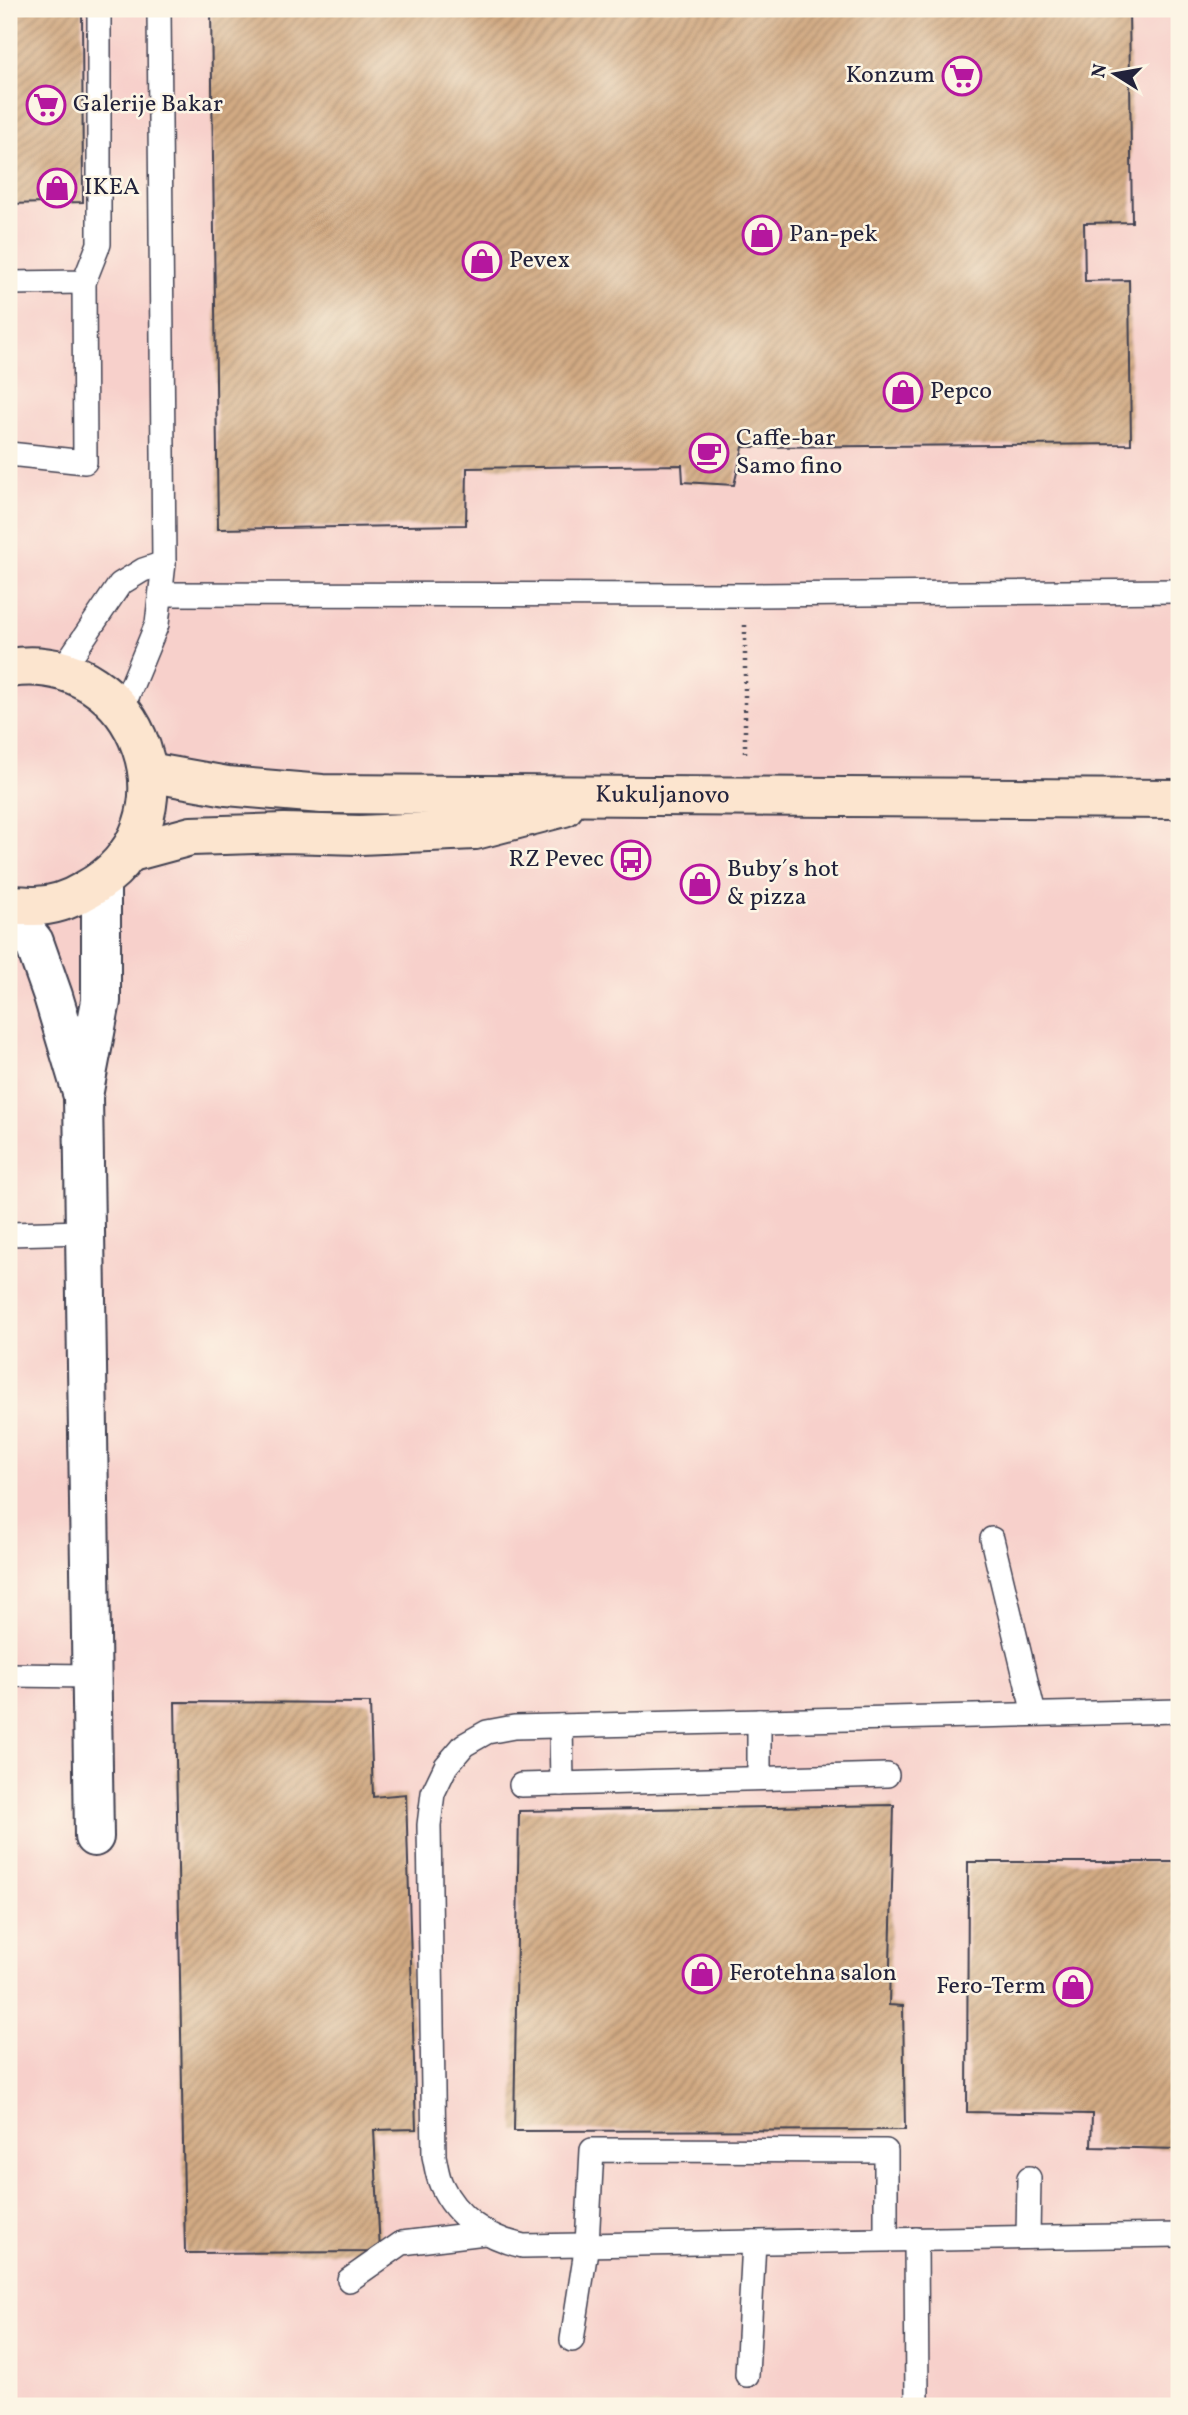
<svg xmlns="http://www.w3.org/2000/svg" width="1188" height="2415" font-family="Vollkorn,serif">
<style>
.built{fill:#f7d0cb}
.building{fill:url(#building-hatch)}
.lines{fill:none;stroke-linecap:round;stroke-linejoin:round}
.service-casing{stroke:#413f50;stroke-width:26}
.minor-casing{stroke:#413f50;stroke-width:42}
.secondary-casing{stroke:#413f50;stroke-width:42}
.path{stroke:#413f50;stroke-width:4.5;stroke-dasharray:2 5;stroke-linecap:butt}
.service{stroke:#fff;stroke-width:23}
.minor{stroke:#fff;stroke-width:38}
.secondary{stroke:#fce5cf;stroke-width:38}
.labels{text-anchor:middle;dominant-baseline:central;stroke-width:5;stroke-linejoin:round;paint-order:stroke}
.poi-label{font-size:24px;fill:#22223b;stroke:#fcf5e5;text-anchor:start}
.street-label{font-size:24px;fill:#22223b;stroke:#fcf5e5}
</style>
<defs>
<pattern id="building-hatch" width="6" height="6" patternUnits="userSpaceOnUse" patternTransform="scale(1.75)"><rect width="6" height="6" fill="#d2aa83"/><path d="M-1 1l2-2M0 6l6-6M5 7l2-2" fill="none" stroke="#aa8a6c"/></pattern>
</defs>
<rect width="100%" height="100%" fill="#fcf5e5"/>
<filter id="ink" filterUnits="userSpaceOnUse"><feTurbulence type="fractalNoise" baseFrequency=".0143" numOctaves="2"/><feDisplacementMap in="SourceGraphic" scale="14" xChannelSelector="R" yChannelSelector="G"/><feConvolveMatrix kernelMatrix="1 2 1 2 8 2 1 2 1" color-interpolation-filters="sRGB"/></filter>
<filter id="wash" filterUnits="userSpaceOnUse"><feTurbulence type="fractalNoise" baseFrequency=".00686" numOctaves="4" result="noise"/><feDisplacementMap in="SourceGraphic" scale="28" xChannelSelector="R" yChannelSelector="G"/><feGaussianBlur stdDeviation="1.57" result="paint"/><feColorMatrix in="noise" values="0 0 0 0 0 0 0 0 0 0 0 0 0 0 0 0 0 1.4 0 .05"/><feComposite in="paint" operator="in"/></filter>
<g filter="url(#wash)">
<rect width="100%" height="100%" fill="#efe6c9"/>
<rect class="built" x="9" y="9" width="1170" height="2397"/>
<g id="blocks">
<g class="building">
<polygon points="9,9 82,9 83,202 9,204"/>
<polygon points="211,9 1129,9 1132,222 1084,223 1085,281 1129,280 1131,444 743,447 734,485 683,482 682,465 467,468 466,525 218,529"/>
<polygon points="175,1702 370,1703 373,1797 406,1794 416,2129 374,2130 380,2252 185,2253"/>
<polygon points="894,1805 889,2005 903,2006 905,2130 514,2131 519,1811"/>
<polygon points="968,1862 1179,1862 1179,2149 1091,2147 1092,2114 967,2112"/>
</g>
</g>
</g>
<g filter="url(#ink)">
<use href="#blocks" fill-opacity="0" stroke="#413f50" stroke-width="2"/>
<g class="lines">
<defs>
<g id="service">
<polyline points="9,283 84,282 99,244 99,9"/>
<polyline points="9,454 85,462 84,282"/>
<polyline points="162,594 745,595 1179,591"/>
<polyline points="62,670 120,584 143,570 164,563"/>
<polyline points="122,709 157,624 164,563 159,9"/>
<polyline points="9,1234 84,1232"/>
<polyline points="992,1539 1034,1714"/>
<polyline points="9,1675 90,1676"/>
<path d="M1179,1711L514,1727L487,1732L464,1745L446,1766L433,1793L429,1825L434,2156C436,2165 437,2175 441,2184C456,2218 488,2238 523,2246L1179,2235"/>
<polyline points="561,1726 562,1784"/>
<polyline points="759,1778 759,1721"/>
<polyline points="521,1785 887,1775"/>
<polyline points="1028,2237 1029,2178"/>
<polyline points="916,2239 917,2401"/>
<polyline points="349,2280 402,2243 485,2233"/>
<polyline points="572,2340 587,2244 592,2150 886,2151 886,2239"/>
<polyline points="747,2375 754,2242"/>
</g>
<g id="minor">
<polyline points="9,911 34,942 53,996 83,1096 101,1001 101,882"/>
<polyline points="83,1096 94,1837"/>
</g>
<g id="secondary">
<path d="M9,668C142,648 203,826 86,890C71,899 53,906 35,906C27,906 18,905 9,905"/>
<path id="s1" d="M148,772L227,786L322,794L1179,799"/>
<polyline points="128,853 191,836 284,833 360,835 475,830 564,807"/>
</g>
</defs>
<use href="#service" class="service-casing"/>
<use href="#minor" class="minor-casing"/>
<use href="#secondary" class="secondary-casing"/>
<polyline class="path" points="745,625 745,756"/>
<use href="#service" class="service"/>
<use href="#minor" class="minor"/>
<use href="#secondary" class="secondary"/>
</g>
</g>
<defs>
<symbol id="supermarket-ring" viewBox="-11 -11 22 22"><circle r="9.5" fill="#fcf5e5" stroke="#b5179e" stroke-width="1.5"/><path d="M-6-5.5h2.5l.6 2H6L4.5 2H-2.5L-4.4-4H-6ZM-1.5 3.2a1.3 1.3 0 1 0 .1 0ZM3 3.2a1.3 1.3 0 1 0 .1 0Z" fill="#b5179e"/></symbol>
<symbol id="shop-ring" viewBox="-11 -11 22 22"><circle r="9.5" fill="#fcf5e5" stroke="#b5179e" stroke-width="1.5"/><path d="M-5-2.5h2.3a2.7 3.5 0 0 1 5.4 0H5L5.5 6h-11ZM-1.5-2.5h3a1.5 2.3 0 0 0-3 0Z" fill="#b5179e"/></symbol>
<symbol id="cafe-ring" viewBox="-11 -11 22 22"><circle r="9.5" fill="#fcf5e5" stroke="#b5179e" stroke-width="1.5"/><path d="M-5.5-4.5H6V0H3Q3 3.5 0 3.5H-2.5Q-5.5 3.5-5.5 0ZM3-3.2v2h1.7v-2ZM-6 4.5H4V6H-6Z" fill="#b5179e"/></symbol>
<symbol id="bus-ring" viewBox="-11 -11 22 22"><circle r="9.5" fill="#fcf5e5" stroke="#b5179e" stroke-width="1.5"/><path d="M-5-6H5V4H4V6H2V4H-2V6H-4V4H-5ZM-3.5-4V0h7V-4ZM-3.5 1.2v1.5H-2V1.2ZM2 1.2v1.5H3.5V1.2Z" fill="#b5179e"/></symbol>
</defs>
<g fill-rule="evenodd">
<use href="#supermarket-ring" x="940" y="54" width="44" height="44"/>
<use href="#supermarket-ring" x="24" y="83" width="44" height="44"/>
<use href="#shop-ring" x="35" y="166" width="44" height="44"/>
<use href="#shop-ring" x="740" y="213" width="44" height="44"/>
<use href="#shop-ring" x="460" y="239" width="44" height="44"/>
<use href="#shop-ring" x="881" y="370" width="44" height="44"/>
<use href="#cafe-ring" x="687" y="431" width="44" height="44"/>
<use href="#bus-ring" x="609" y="838" width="44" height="44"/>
<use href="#shop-ring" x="678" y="862" width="44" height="44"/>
<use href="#shop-ring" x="680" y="1952" width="44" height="44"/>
<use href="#shop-ring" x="1051" y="1965" width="44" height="44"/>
</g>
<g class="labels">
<g class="poi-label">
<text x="935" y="76" text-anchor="end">Konzum</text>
<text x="73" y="105">Galerije Bakar</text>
<text x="84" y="188">IKEA</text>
<text x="789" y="235">Pan-pek</text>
<text x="509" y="261">Pevex</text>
<text x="930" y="392">Pepco</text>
<text x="736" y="439">Caffe-bar<tspan x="736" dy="28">Samo fino</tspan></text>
<text x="604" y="860" text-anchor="end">RZ Pevec</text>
<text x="727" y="870">Buby´s hot<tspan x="727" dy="28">&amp; pizza</tspan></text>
<text x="729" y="1974">Ferotehna salon</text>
<text x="1046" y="1987" text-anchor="end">Fero-Term</text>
</g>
<g class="street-label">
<text stroke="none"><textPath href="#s1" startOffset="516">Kukuljanovo</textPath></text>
</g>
</g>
<rect width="1188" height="2415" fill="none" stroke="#fcf5e5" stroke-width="35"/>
<g transform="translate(1115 74) rotate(281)" stroke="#fcf5e5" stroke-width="5" paint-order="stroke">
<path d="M0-5L12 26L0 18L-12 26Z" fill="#22223b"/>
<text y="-10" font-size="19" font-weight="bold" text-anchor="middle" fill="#22223b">N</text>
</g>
</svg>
